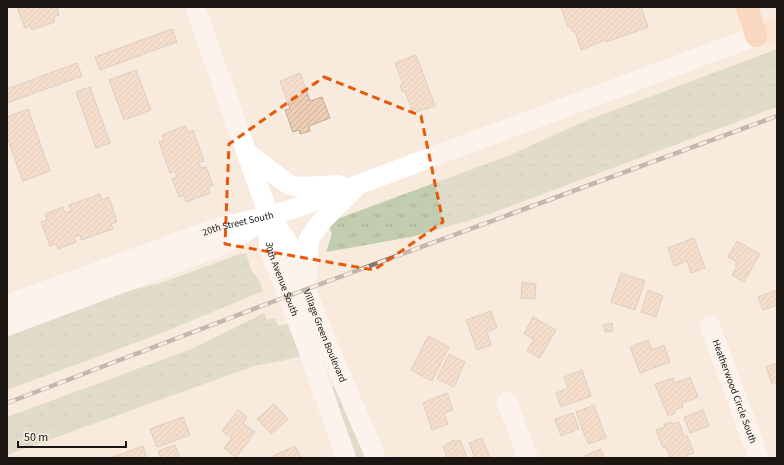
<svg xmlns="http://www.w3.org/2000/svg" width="784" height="465" font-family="'Source Sans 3',sans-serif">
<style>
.grass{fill:url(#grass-tufts)}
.building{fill:url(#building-hatch);stroke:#baada1}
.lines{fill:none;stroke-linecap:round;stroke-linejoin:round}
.minor{stroke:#fff;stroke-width:20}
.major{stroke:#fddac2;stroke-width:22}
.highway{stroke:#fbc19a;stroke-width:22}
.rail-casing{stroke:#817870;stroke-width:4.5}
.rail{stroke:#f9eade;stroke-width:3;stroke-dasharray:9;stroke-linecap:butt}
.marked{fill:none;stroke:#e8590c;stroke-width:3;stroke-dasharray:8 5;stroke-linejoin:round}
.labels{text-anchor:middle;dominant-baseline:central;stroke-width:3.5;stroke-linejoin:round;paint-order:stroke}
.street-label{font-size:10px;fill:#1b1612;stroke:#f9eade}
</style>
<defs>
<pattern id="grass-tufts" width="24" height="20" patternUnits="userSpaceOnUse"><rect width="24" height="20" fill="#c2ccaf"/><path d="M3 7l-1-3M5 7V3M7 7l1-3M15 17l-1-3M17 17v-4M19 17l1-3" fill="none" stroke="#a6ae96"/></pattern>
<pattern id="building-hatch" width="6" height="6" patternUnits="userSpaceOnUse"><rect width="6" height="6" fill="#edceb3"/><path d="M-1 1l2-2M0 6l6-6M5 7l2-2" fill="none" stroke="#cbb099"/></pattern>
</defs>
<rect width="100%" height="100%" fill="#f9eade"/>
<g class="grass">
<polygon points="777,49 777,107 481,217 411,237 326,252 332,234 329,226 337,219 510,155 585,121"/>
<polygon points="246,253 251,270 260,282 263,291 159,334 7,390 7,335 123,292 161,283 240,254"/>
<polygon points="264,313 267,320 275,318 278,326 291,323 302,356 281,361 254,366 7,455 7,417 189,350"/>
<polygon points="334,386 365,452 367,458 356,458 330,388"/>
</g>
<g class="building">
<polygon points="17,7 57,7 59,15 54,17 55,22 32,30 30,26 25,28"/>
<polygon points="563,7 641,7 648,27 606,42 605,40 581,50 575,31 573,32 571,26 568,27 561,8"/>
<polygon points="172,29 177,42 100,70 95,57"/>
<polygon points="416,55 435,106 413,113 405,91 402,92 400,85 403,84 395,63"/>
<polygon points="77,63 82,76 7,103 7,89"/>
<polygon points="136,70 151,110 124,120 109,80"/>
<polygon points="300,73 310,101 322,97 330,118 309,126 310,131 300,134 299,130 293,132 285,110 290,109 280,81"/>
<polygon points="90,87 110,143 96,148 76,92"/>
<polygon points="28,109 50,171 23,181 7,137 7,117"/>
<polygon points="185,126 188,132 193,130 204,161 199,163 201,168 206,167 213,185 208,187 210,193 186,202 184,195 179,197 172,179 177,177 175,171 170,173 159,142 164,140 162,135"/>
<polygon points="100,194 102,200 109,197 117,222 111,224 113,229 81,240 80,235 74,237 76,242 58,249 56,244 50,246 41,222 47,220 45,214 63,207 65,213 71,211 69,205"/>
<polygon points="694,238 705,268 691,273 687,261 674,266 668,248"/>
<polygon points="737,241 760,254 744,282 732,275 737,266 735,265 737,262 728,257"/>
<polygon points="621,273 645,281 635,310 611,302"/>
<polygon points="522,282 536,284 535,299 521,298"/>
<polygon points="648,290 663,296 656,317 641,312"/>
<polygon points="777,290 777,305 763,310 758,297"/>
<polygon points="491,311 497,328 487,332 491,345 477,350 466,320"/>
<polygon points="533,317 556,330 540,358 527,351 534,339 524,334"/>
<polygon points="612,323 613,331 605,332 603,325"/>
<polygon points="428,336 449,347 432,381 411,370"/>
<polygon points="648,340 652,350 664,345 670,362 640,373 630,347"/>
<polygon points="449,354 465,362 454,387 437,379"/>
<polygon points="777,363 777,382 772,384 766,367"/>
<polygon points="582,370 591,396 561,407 556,393 568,388 564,377"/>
<polygon points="690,377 698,397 682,403 683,407 674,410 675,413 668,416 655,384 673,378 675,383"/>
<polygon points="447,393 453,410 444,413 448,424 432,430 423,403"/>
<polygon points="274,404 288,419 271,434 257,419"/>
<polygon points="594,405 606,438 588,444 576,412"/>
<polygon points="238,410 247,417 243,423 255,432 236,458 224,448 232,438 222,431"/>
<polygon points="703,410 709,426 690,433 684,417"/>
<polygon points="573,413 579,429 561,436 555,419"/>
<polygon points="183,417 190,435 157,447 150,429"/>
<polygon points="671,422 671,424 679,422 684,437 687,435 694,453 687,455 688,458 670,458 666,447 663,448 656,430 665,427 664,424"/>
<polygon points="482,438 490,458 475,458 469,443"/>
<polygon points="454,440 455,442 460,440 467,458 447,458 443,446"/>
<polygon points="175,445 180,458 161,458 158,451"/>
<polygon points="143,446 147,458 110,458"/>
<polygon points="295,446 301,458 269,458"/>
<polygon points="601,449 604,458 585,458 584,456"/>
</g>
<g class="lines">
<g class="minor">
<path id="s1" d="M195,7L269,216V248L310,354L346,458"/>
<polyline points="246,152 289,185 301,187 339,185"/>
<path id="s2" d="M269,216L287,241L328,346L376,458"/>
<polyline points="306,284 309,239 322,221 354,189"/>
<path id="s3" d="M7,305L217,228L269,216L293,209L756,36"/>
<polyline points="7,326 221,246 256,225"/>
<path id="s4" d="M710,326L759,458"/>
<polyline points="507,402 528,458"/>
</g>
<polyline class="major" points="756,36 777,29"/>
<polyline class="highway" points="747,7 756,36"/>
<defs>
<polyline id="rail" points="7,403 288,296 777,116"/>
</defs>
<use href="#rail" class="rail-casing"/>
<use href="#rail" class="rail"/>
</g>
<path d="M0 0H784V465H0ZM324,77L421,116L443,222L374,270L225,244L229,144Z" fill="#f9eade" fill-opacity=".55" fill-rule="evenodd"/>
<path class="marked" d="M324,77L421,116L443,222L374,270L225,244L229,144Z"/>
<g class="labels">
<g class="street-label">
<text stroke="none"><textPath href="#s3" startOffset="245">20th Street South</textPath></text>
<text stroke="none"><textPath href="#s1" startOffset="287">30th Avenue South</textPath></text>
<text stroke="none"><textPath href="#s2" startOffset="133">Village Green Boulevard</textPath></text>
<text stroke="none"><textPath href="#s4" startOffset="70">Heatherwood Circle South</textPath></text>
</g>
</g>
<rect width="784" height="465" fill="none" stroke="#1b1612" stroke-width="16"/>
<path d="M18 441v6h108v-6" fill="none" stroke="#1b1612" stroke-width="2"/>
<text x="24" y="441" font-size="12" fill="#1b1612" stroke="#f9eade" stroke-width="3" paint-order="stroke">50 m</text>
</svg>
